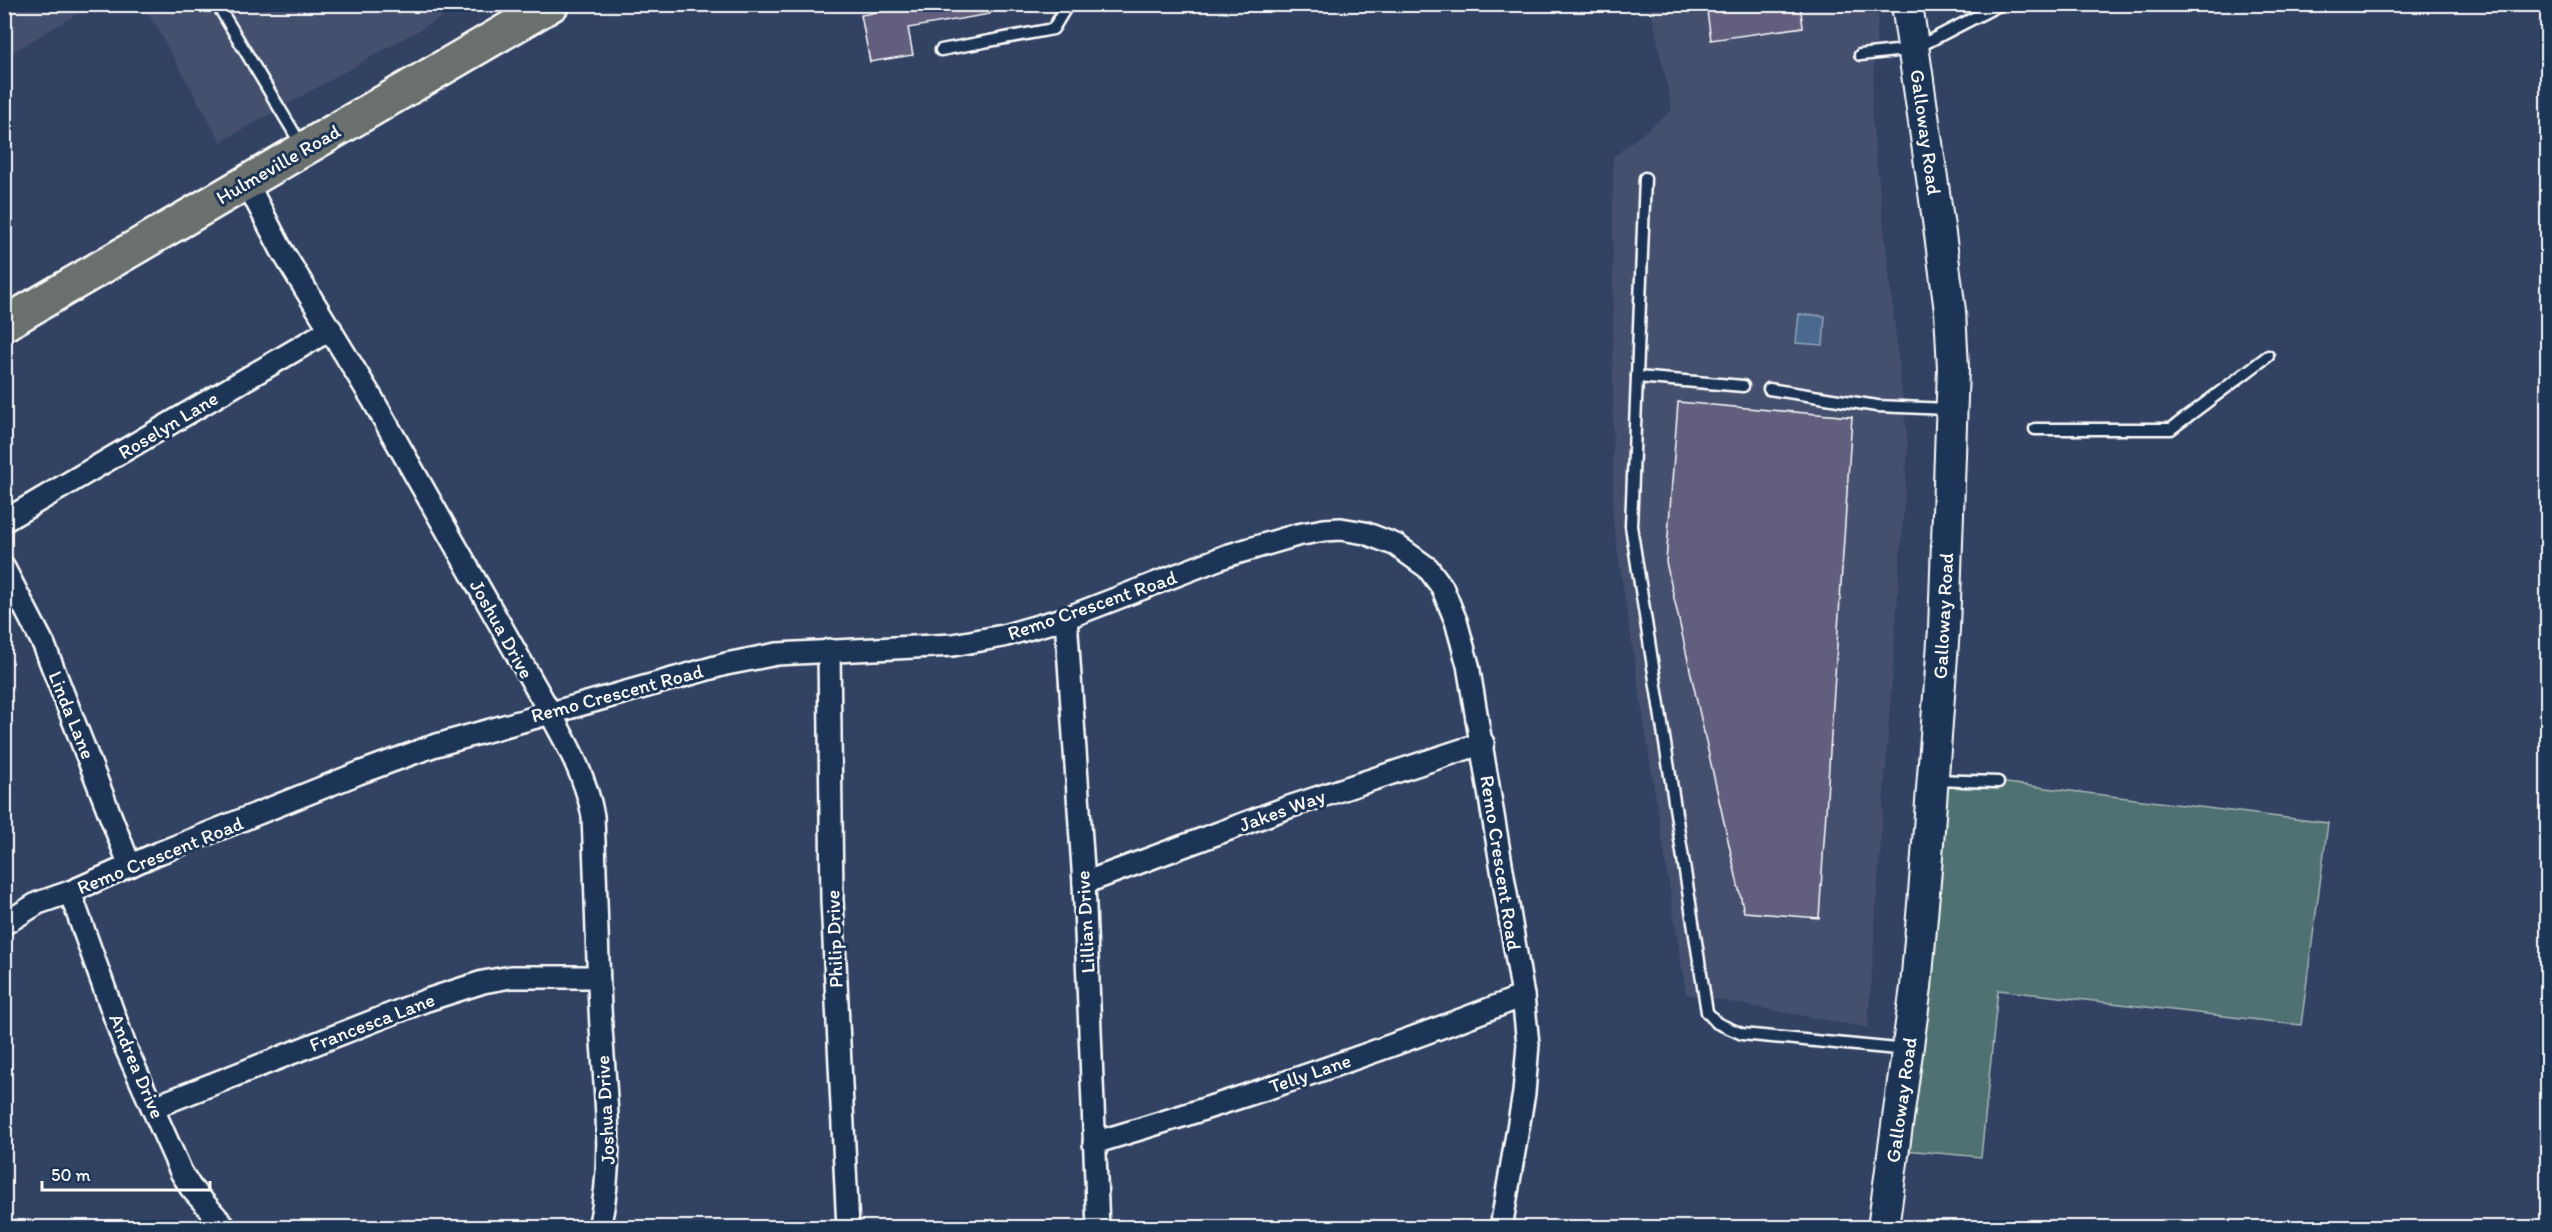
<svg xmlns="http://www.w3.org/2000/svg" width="2552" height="1232" font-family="Itim,sans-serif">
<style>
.built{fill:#444f6e}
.green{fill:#507171;stroke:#a8b8b8;stroke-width:1.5}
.water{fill:#48698e;stroke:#91a5bb;stroke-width:1.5}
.building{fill:#625f7e;stroke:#fff;stroke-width:1.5}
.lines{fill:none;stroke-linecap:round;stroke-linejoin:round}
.service-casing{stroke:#fff;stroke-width:15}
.minor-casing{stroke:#fff;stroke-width:26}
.secondary-casing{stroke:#fff;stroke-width:34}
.primary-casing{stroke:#fff;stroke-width:38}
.service{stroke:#1d3557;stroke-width:10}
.minor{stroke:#1d3557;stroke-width:21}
.secondary{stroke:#1d3557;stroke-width:30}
.primary{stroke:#6a706d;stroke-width:33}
.labels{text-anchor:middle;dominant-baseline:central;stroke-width:6;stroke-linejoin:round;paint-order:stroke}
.street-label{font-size:20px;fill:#fff;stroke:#1d3557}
</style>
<rect width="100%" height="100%" fill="#324263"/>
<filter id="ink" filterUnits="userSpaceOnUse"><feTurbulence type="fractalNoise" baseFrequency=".0167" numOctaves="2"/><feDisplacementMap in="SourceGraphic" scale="12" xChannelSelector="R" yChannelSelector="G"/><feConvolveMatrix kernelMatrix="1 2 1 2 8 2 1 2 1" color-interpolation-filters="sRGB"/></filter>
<g filter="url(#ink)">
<g class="built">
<polygon points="5,5 92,5 5,57"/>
<polygon points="144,5 463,5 221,142"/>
<polygon points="1650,5 1876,5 1878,17 1871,110 1908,446 1868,1028 1686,994 1613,521 1613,157 1672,110"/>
</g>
<polygon class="green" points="1933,780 1998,782 2328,823 2301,1025 1998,990 1981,1157 1894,1149"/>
<polygon class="water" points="1799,314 1825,316 1823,345 1796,343"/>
<g class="building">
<polygon points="889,4 989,4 990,14 908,28 913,55 870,62 861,15 890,10"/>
<polygon points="1706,4 1800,4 1803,27 1711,40"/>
<polygon points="1678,402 1852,417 1819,918 1744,912 1666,562"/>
</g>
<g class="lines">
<defs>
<g id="service">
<polyline points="217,4 302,146"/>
<polyline points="4,6 8,4"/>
<polyline points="941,50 1053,29 1068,4"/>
<polyline points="1860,55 1914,49 2001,4"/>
<polyline points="1645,178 1631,526 1707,1012 1717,1023 1742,1034 1907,1050"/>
<polyline points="1637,377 1743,386"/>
<polyline points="1769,389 1877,406 1948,409"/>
<polyline points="2035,429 2171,429 2268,356"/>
<polyline points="1933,780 1998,782"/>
</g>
<g id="minor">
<path d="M247,183L281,249L373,400L549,711C568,745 586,778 593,816C596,886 597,956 601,1027C605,1094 615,1161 599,1228"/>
<polyline points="4,521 331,329"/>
<polyline points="4,568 44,645 130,866"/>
<polyline points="1066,618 1084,883 1098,1228"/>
<polyline points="829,650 832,900 848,1228"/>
<polyline points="1084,883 1286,808 1483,743"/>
<polyline points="70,892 125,1046 181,1172 191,1188 226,1228"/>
<polyline points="4,924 38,903 70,892 154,855 359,773 433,746 726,664 777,654 953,645 1003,636 1066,618 1226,556 1297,535 1324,530 1341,529 1365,533 1396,545 1428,568 1442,587 1456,621 1468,665 1523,996 1528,1044 1524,1093 1501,1228"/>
<polyline points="154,1107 427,1000 483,982 511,977 598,977"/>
<path d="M1094,1143C1239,1100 1382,1051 1523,996"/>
</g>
<polyline id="secondary" points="1883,1228 1916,987 1926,869 1944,629 1953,368 1950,311 1940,234 1907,4"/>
<polyline id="primary" points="4,324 552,4"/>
</defs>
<use href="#service" class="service-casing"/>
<use href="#minor" class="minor-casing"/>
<use href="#secondary" class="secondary-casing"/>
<use href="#primary" class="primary-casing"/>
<use href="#service" class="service"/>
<use href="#minor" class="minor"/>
<use href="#secondary" class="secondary"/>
<use href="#primary" class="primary"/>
</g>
</g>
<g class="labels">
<g class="street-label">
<text transform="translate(1926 132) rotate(82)">Galloway Road</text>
<text transform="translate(278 164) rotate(-30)">Hulmeville Road</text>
<text transform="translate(168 425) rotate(-31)">Roselyn Lane</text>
<text transform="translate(1092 605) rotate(-19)">Remo Crescent Road</text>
<text transform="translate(1943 616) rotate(-87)">Galloway Road</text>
<text transform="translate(502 629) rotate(61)">Joshua Drive</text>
<text transform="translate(617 693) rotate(-15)">Remo Crescent Road</text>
<text transform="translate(72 715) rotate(68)">Linda Lane</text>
<text transform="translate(1282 810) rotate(-20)">Jakes Way</text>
<text transform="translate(160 855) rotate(-22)">Remo Crescent Road</text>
<text transform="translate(1501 863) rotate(81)">Remo Crescent Road</text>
<text transform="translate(1085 922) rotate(-93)">Lillian Drive</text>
<text transform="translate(834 939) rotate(-92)">Philip Drive</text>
<text transform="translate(372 1022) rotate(-21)">Francesca Lane</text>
<text transform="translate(137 1066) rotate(67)">Andrea Drive</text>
<text transform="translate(1310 1073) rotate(-19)">Telly Lane</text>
<text transform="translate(1901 1100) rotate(-82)">Galloway Road</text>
<text transform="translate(605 1110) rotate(-93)">Joshua Drive</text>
</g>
</g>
<rect width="2552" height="1232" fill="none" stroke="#1d3557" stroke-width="24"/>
<rect x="12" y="12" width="2528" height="1208" fill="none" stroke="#fff" stroke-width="2" filter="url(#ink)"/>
<path d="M42 1181v9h168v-9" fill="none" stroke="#ffffff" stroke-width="3"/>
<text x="51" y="1181" font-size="18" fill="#ffffff" stroke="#1d3557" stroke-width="4.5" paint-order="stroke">50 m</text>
</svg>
